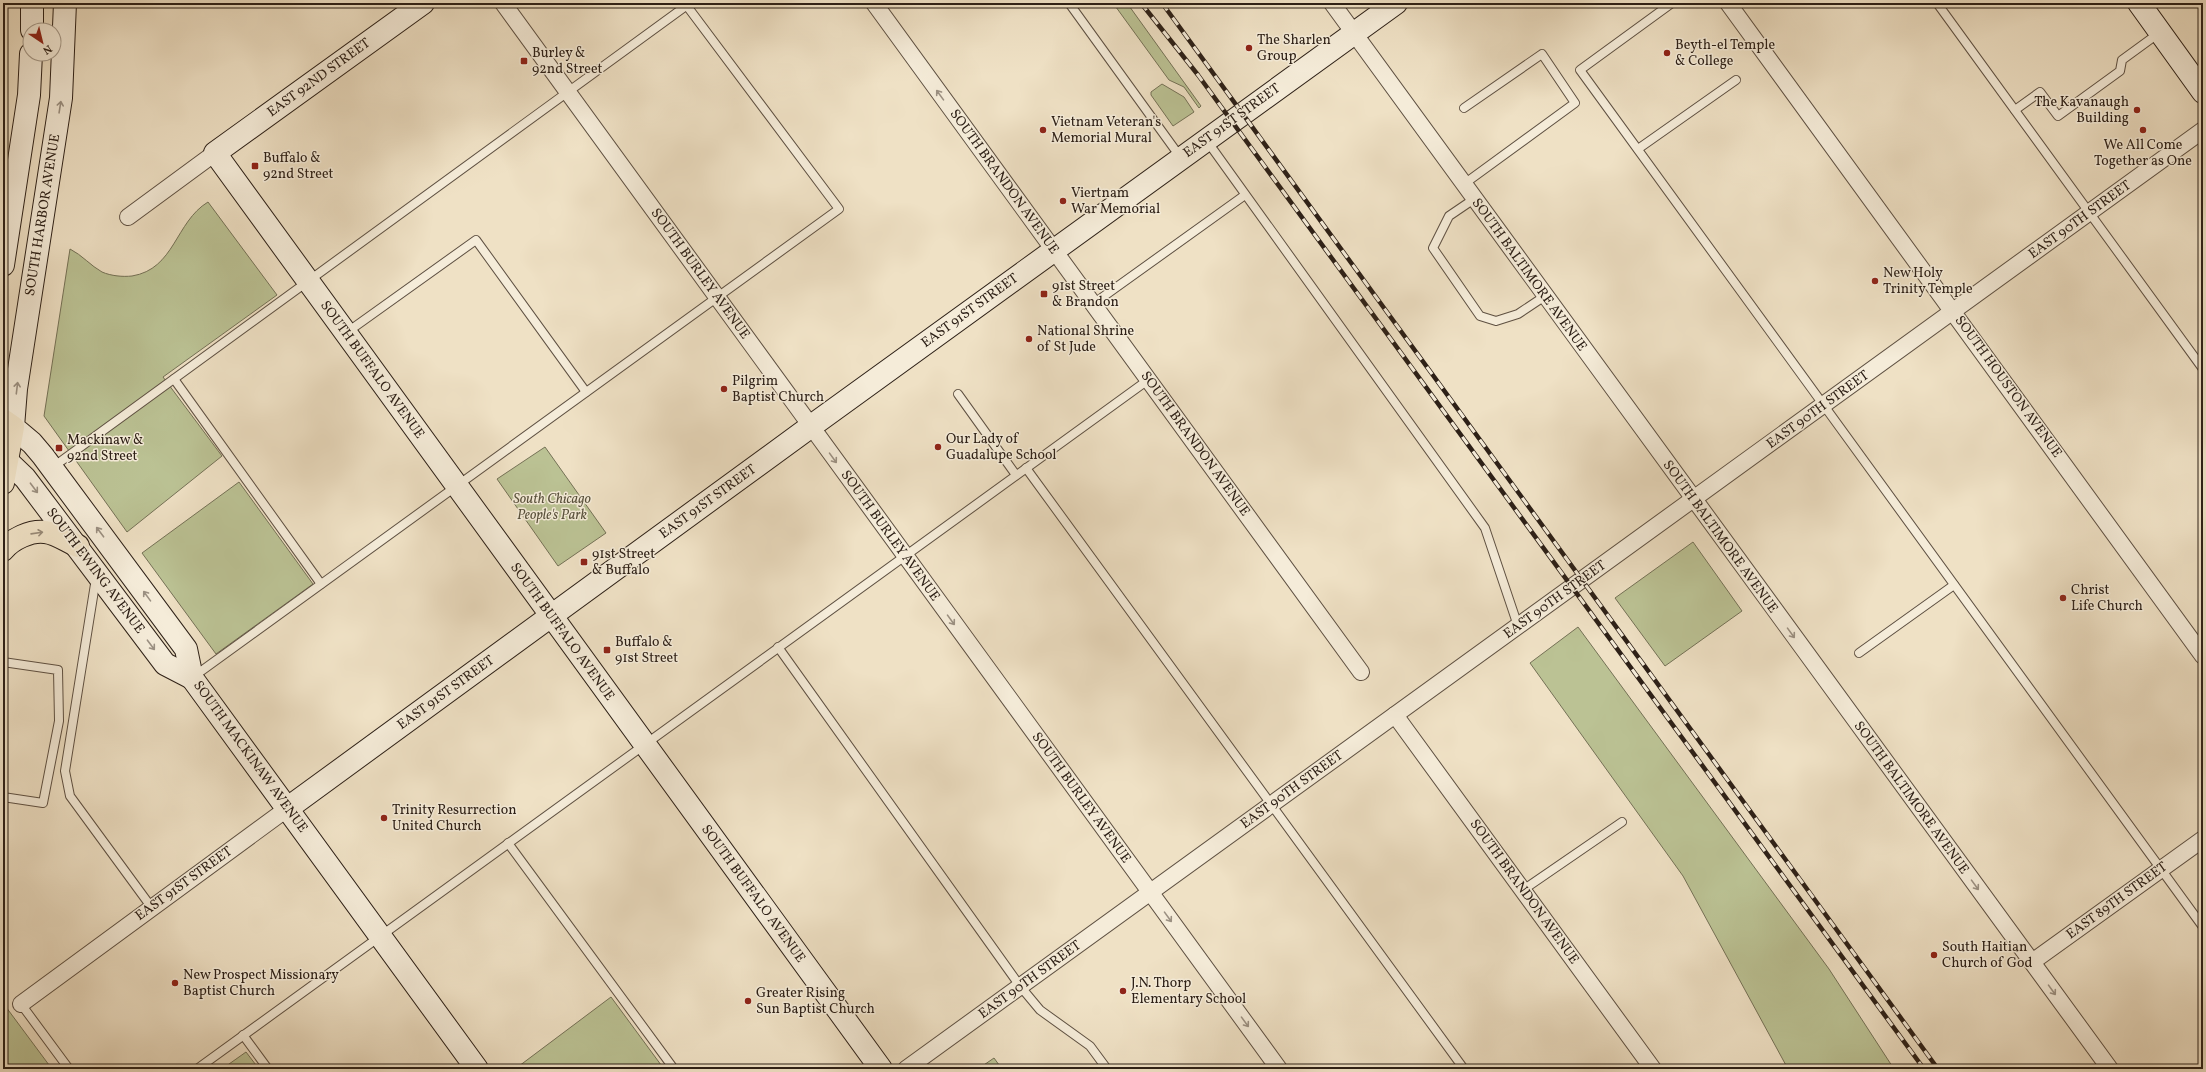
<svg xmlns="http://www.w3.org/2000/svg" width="2206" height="1072" font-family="Vollkorn,serif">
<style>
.green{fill:#bbc294;stroke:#747156}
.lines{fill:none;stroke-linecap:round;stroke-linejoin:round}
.lane-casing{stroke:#5e5042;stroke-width:10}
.street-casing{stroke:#5e5042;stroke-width:18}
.secondary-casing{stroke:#2d2017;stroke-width:24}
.primary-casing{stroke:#2d2017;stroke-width:24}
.lane{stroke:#f5ecd9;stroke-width:8}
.street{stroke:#f5ecd9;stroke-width:16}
.secondary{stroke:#f5ecd9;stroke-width:22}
.primary{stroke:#efe1c5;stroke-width:22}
.rail-casing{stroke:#2d2017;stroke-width:4.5}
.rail{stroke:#f5ecd9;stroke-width:3;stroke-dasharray:9;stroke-linecap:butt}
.oneway{stroke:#9b9082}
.oneway2{stroke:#988a77}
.poi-dot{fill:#8f2418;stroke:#f5ecd9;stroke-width:1.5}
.labels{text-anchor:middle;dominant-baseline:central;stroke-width:3;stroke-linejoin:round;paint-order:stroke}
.poi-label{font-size:14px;fill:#2d2017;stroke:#f5ecd9;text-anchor:start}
.street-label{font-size:14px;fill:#2d2017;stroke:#f5ecd9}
.park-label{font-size:14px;font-style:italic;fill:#58513c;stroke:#f5ecd9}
</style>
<rect width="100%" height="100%" fill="#efe1c5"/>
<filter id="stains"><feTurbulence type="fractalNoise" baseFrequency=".005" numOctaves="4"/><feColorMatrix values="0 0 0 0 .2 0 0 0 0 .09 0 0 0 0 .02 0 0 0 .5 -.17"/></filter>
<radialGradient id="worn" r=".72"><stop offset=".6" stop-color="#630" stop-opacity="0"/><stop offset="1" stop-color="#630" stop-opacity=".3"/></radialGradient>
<g class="green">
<polygon points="1113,3 1127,3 1201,106 1199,108 1184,87 1169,80"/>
<polygon points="1162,84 1184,97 1194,112 1173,126 1151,95 1151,92"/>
<path d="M208,202L277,295L163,377L222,456L127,532L44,416L70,249C82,255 91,266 102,272C111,276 123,277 132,276C175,269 175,222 208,202Z"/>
<polygon points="545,447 606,533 558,566 497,479"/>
<polygon points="239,482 313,584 216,654 142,553"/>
<polygon points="1693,542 1742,611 1665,666 1615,598"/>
<polygon points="1578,627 1829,969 1894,1069 1788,1069 1683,876 1530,663"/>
<polygon points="611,997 664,1069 515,1069"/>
<polygon points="3,1003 52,1069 3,1069"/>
<polygon points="246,1052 259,1069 222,1069"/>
<polygon points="994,1058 1002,1069 978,1069"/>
</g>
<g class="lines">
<defs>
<g id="lane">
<polyline points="1069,3 1181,158"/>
<polyline points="1672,3 1580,70 2203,927"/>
<polyline points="1937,3 2203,369"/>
<polyline points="2015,110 2040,92 2058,116 2120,71 2122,60 2159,33"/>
<polyline points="1207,141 1485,528 1518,626"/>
<polyline points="1638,149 1736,80"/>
<polyline points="1464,184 1575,103 1542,54 1464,108"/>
<polyline points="1474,199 1449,216 1433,248 1480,316 1496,321 1518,314 1545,296"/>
<polyline points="1093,304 1245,195"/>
<polyline points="346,333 476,240 586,392"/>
<polyline points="174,379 321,584"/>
<polyline points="958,394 1016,475"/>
<polyline points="53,467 690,3"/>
<polyline points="1026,468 1464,1069"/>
<polyline points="96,578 65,771 70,796 152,908"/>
<polyline points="778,647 1020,986 1040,1010 1090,1046 1107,1069"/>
<polyline points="1859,653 1954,585"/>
<polyline points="3,662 58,670 59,721 43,803 3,797"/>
<polyline points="193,677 839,209 687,6"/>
<polyline points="508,843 674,1069"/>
<polyline points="1523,890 1622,822"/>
<polyline points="21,1004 69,1069"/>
<polyline points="243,1035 268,1069"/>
<polyline points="197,1069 1148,380"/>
</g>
<g id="street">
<polyline points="503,3 1279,1069"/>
<polyline points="874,3 1361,672"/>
<polyline points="1332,3 2110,1069"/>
<polyline points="1728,3 2203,656"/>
<polyline points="128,217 215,153"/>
<polyline points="1395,715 1653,1069"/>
<polyline points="2032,962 2203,839"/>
<polyline points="21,1004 288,808"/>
<polyline points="906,1069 2203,130"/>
</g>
<g id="secondary">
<polyline points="65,3 61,98 16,389 13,427 32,443 43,456 186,649 192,678 477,1069"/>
<polyline points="423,3 215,153 881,1069"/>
<polyline points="2139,3 2203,92"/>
<polyline points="32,30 32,3"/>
<polyline points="3,265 29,95 31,54"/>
<polyline points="3,457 25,478 165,664 192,678"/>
<polyline points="288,808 810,427 1396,3"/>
</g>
<g id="primary">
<polyline points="3,420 13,427 3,483"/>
<path d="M3,550C12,539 31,530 45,532C56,533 68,542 78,546"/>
</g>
</defs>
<use href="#lane" class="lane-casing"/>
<use href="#street" class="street-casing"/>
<use href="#secondary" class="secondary-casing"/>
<use href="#primary" class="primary-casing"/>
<use href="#lane" class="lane"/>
<use href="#street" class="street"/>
<use href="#secondary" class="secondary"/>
<use href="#primary" class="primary"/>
<defs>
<g id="rail">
<polyline points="1141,3 1198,75 1924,1069"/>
<polyline points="1162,3 1938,1069"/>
</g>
</defs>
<use href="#rail" class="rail-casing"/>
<use href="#rail" class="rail"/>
</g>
<defs><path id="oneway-shaft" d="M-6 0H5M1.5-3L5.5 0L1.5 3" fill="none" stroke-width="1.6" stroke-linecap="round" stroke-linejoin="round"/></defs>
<g class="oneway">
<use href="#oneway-shaft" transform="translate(940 95) rotate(-126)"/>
<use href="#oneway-shaft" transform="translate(60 107) rotate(-81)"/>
<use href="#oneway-shaft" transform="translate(17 388) rotate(-83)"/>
<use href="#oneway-shaft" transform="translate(833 458) rotate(54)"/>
<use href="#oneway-shaft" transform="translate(34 488) rotate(53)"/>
<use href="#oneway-shaft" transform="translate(100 532) rotate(-127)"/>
<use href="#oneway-shaft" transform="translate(147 596) rotate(-126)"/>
<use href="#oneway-shaft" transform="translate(951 620) rotate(54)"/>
<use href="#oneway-shaft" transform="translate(1791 633) rotate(54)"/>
<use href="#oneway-shaft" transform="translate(151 645) rotate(53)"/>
<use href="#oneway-shaft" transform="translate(1975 885) rotate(54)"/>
<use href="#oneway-shaft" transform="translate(1168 917) rotate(54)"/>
<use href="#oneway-shaft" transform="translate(2052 990) rotate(54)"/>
<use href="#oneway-shaft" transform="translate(1245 1022) rotate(54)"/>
</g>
<use class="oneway2" href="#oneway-shaft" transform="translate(37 533) rotate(-8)"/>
<g class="poi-dot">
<circle cx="1249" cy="48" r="4"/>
<circle cx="1667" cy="53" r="4"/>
<rect x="520" y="57" width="8" height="8" rx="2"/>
<circle cx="2137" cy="110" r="4"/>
<circle cx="1043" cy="130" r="4"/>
<circle cx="2143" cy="130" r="4"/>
<rect x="251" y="162" width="8" height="8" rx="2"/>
<circle cx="1063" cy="201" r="4"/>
<circle cx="1875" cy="281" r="4"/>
<rect x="1040" y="290" width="8" height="8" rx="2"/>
<circle cx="1029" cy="339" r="4"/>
<circle cx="724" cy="389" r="4"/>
<circle cx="938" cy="447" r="4"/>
<rect x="55" y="444" width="8" height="8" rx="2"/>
<rect x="580" y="558" width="8" height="8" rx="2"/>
<circle cx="2063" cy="598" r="4"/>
<rect x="603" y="646" width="8" height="8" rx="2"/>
<circle cx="384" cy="818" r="4"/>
<circle cx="1934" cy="955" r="4"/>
<circle cx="175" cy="983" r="4"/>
<circle cx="1123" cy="991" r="4"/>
<circle cx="748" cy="1001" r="4"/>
</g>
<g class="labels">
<g class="poi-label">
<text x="1257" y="40">The Sharlen<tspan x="1257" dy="16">Group</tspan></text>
<text x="1675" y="45">Beyth-el Temple<tspan x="1675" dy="16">&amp; College</tspan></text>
<text x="532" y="53">Burley &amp;<tspan x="532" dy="16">92nd Street</tspan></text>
<text x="2129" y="102" text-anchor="end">The Kavanaugh<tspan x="2129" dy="16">Building</tspan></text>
<text x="1051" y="122">Vietnam Veteran's<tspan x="1051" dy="16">Memorial Mural</tspan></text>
<text x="2143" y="145" text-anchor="middle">We All Come<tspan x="2143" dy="16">Together as One</tspan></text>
<text x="263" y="158">Buffalo &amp;<tspan x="263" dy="16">92nd Street</tspan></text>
<text x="1071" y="193">Viertnam<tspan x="1071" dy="16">War Memorial</tspan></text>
<text x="1883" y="273">New Holy<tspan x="1883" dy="16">Trinity Temple</tspan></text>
<text x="1052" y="286">91st Street<tspan x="1052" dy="16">&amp; Brandon</tspan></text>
<text x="1037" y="331">National Shrine<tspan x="1037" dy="16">of St Jude</tspan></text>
<text x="732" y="381">Pilgrim<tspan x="732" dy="16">Baptist Church</tspan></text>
<text x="946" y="439">Our Lady of<tspan x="946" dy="16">Guadalupe School</tspan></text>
<text x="67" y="440">Mackinaw &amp;<tspan x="67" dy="16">92nd Street</tspan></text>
<text x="592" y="554">91st Street<tspan x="592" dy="16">&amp; Buffalo</tspan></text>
<text x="2071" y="590">Christ<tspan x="2071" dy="16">Life Church</tspan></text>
<text x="615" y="642">Buffalo &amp;<tspan x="615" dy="16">91st Street</tspan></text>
<text x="392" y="810">Trinity Resurrection<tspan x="392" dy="16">United Church</tspan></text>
<text x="1942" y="947">South Haitian<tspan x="1942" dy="16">Church of God</tspan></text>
<text x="183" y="975">New Prospect Missionary<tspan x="183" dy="16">Baptist Church</tspan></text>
<text x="1131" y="983">J.N. Thorp<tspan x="1131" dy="16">Elementary School</tspan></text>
<text x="756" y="993">Greater Rising<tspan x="756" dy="16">Sun Baptist Church</tspan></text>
</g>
<g class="street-label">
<text transform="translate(319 78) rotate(-36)">EAST 92ND STREET</text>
<text transform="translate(1232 121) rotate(-36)">EAST 91ST STREET</text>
<text transform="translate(1004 182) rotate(54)">SOUTH BRANDON AVENUE</text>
<text transform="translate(43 215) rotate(-81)">SOUTH HARBOR AVENUE</text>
<text transform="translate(2080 220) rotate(-36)">EAST 90TH STREET</text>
<text transform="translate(700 274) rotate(54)">SOUTH BURLEY AVENUE</text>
<text transform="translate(1529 275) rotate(54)">SOUTH BALTIMORE AVENUE</text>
<text transform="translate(970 311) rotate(-36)">EAST 91ST STREET</text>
<text transform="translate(372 370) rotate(54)">SOUTH BUFFALO AVENUE</text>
<text transform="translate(2008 387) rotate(54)">SOUTH HOUSTON AVENUE</text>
<text transform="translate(1818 410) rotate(-36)">EAST 90TH STREET</text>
<text transform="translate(1195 444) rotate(54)">SOUTH BRANDON AVENUE</text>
<text transform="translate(708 502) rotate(-36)">EAST 91ST STREET</text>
<text transform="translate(890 536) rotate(54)">SOUTH BURLEY AVENUE</text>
<text transform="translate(1720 537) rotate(54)">SOUTH BALTIMORE AVENUE</text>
<text transform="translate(95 571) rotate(53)">SOUTH EWING AVENUE</text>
<text transform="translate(1555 600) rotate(-36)">EAST 90TH STREET</text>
<text transform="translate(562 632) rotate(54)">SOUTH BUFFALO AVENUE</text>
<text transform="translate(446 693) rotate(-36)">EAST 91ST STREET</text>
<text transform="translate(250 757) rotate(54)">SOUTH MACKINAW AVENUE</text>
<text transform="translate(1292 790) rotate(-36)">EAST 90TH STREET</text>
<text transform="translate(1081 798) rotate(54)">SOUTH BURLEY AVENUE</text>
<text transform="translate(1911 798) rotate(54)">SOUTH BALTIMORE AVENUE</text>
<text transform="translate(184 884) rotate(-36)">EAST 91ST STREET</text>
<text transform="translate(1524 892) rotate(54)">SOUTH BRANDON AVENUE</text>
<text transform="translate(753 894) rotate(54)">SOUTH BUFFALO AVENUE</text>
<text transform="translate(2117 901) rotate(-36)">EAST 89TH STREET</text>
<text transform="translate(1030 980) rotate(-36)">EAST 90TH STREET</text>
</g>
<g class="park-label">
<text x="552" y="499">South Chicago<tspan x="552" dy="16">People's Park</tspan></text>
</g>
</g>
<rect width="2206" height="1072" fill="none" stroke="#efe1c5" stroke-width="16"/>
<rect x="4" y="4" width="2198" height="1064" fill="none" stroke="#2d2017" stroke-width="2"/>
<rect x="8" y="8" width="2190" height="1056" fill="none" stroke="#2d2017"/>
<g transform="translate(42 42) rotate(145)"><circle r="19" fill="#f5ecd9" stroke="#a59a8b"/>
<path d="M0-3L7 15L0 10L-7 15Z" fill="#8f2418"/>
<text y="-6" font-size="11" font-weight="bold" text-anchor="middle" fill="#2d2017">N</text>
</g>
<rect width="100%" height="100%" filter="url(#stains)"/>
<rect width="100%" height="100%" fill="url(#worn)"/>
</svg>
